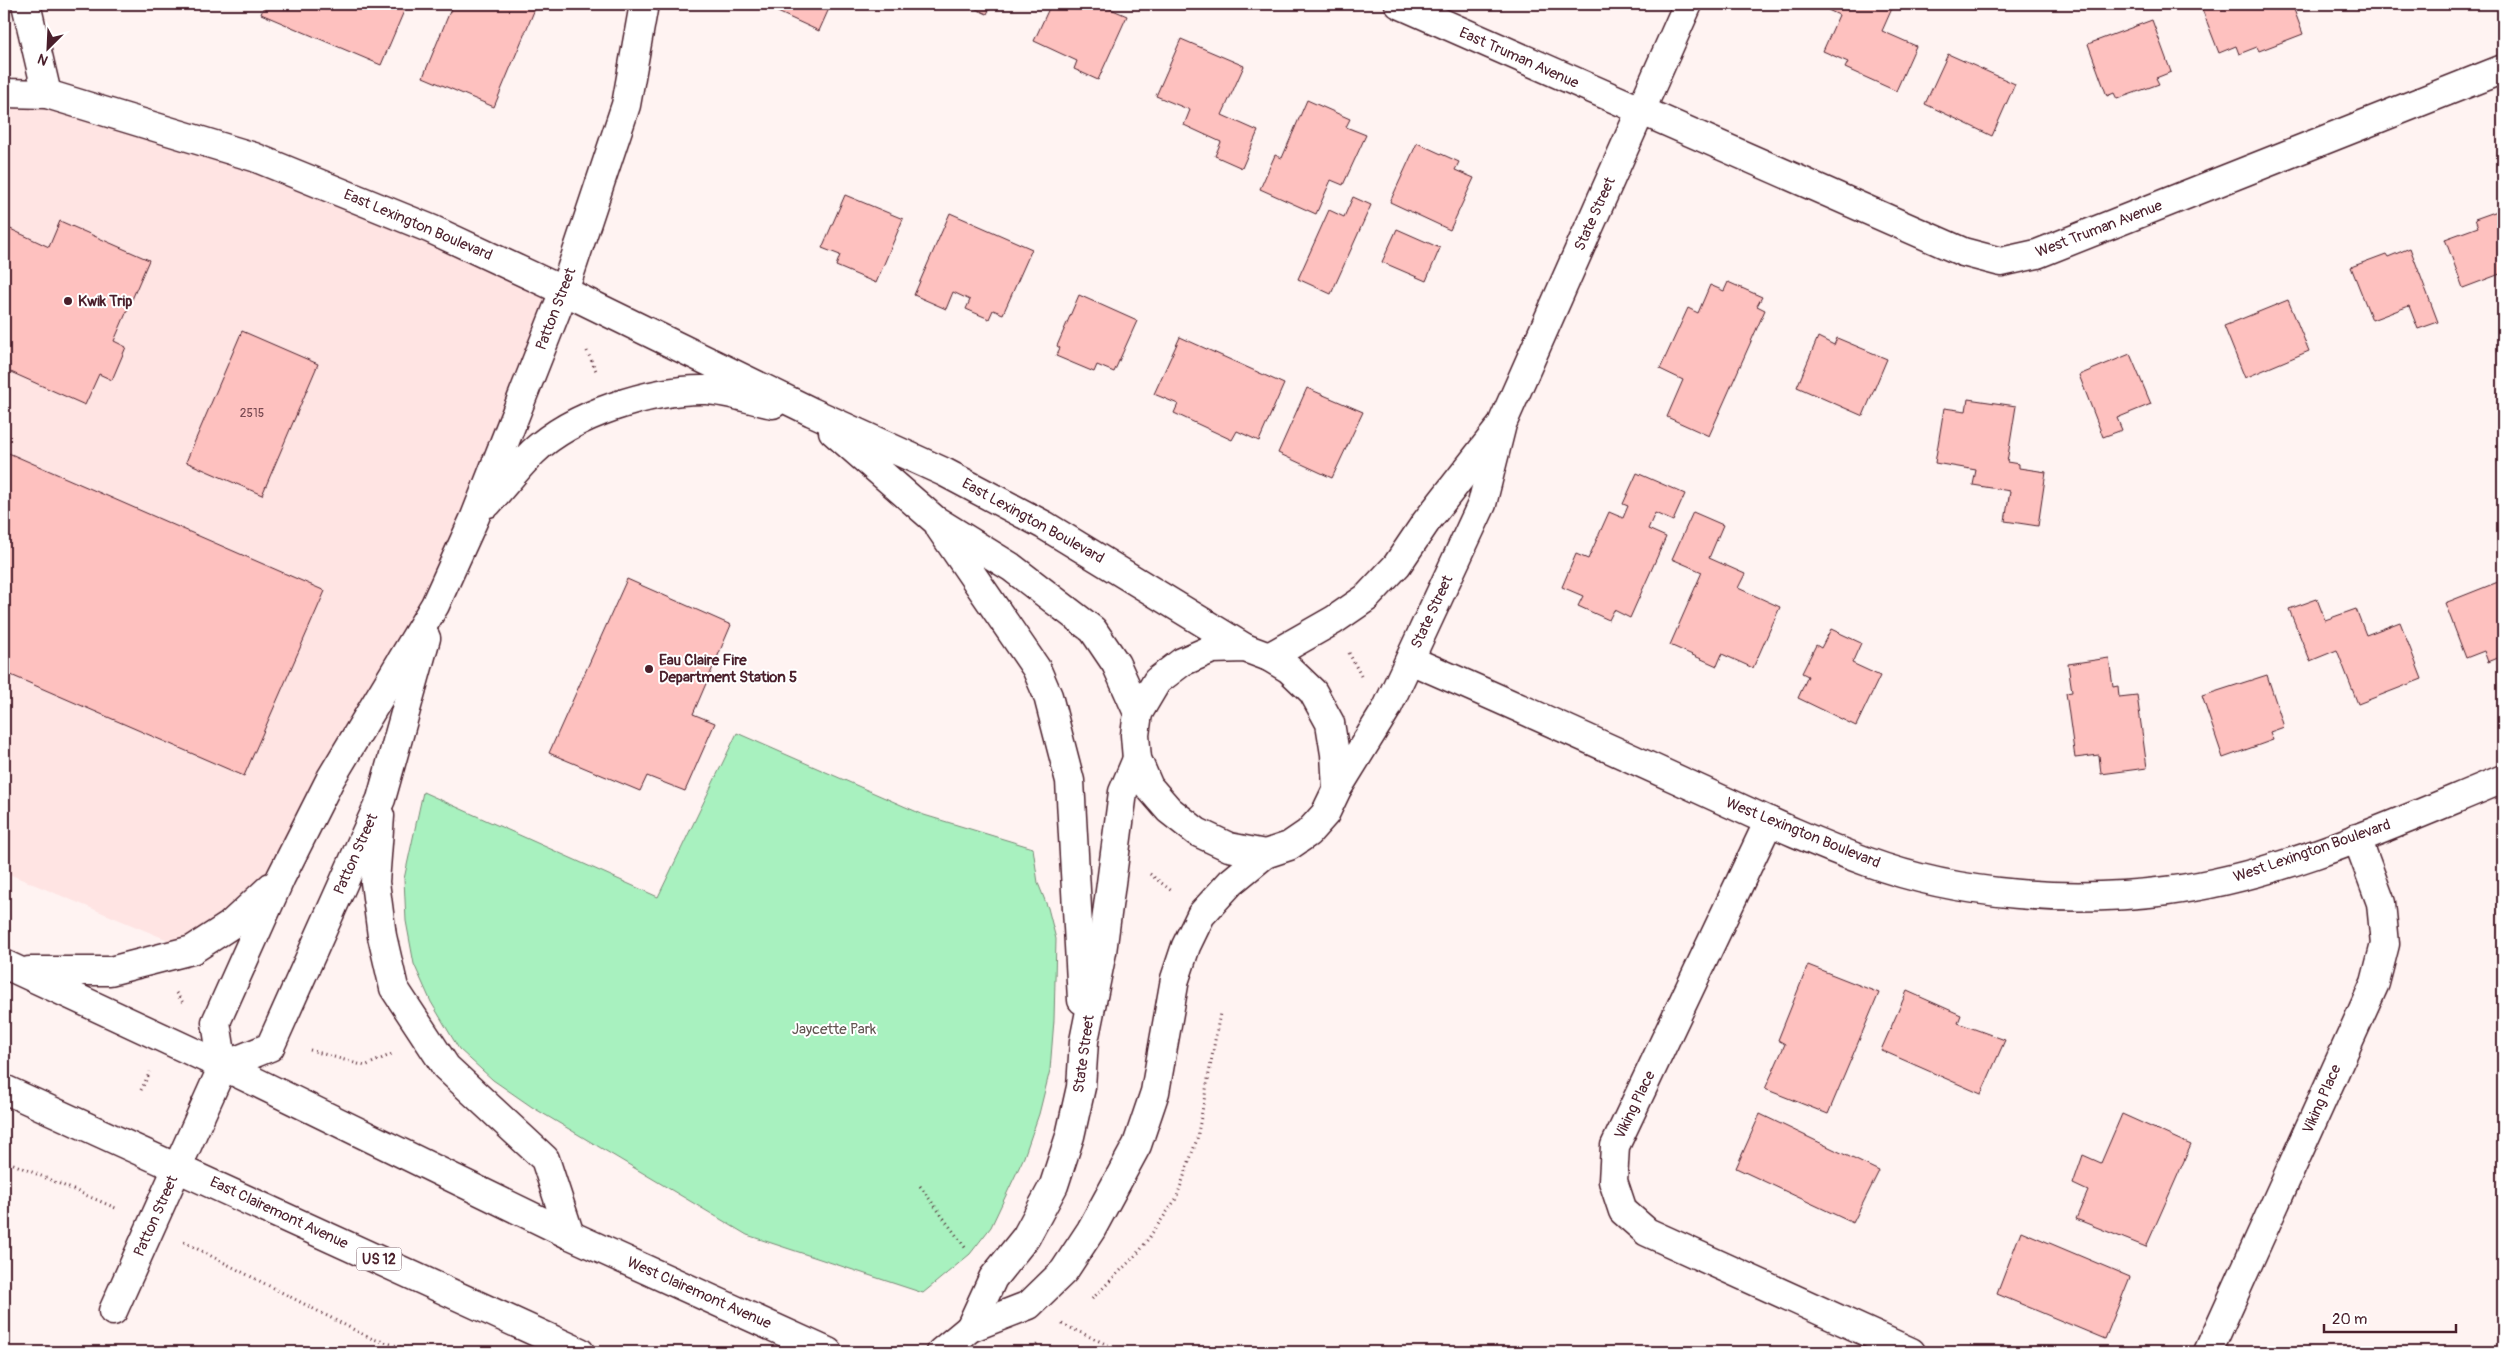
<svg xmlns="http://www.w3.org/2000/svg" width="2507" height="1356" font-family="Pangolin,sans-serif">
<style>
.built{fill:#ffe4e3}
.green{fill:#a8f1bf;stroke:#798875}
.building{fill:#fec1bf;stroke:#4a1f2b}
.lines{fill:none;stroke-linecap:round;stroke-linejoin:round}
.minor-casing{stroke:#4a1f2b;stroke-width:31}
.major-casing{stroke:#4a1f2b;stroke-width:31}
.path{stroke:#4a1f2b;stroke-width:3;stroke-dasharray:1 4;stroke-linecap:butt}
.minor{stroke:#fff;stroke-width:28}
.major{stroke:#fff;stroke-width:28}
.poi-dot{fill:#4a1f2b;stroke:#fff;stroke-width:2}
.labels{text-anchor:middle;dominant-baseline:central;stroke-width:4;stroke-linejoin:round;paint-order:stroke}
.number-label{font-size:12px;fill:#774850}
.shield{fill:#fff;stroke:#80626b;stroke-width:1}
.shield-label{font-size:14px;font-weight:bold;fill:#4a1f2b}
.street-label{font-size:15px;fill:#4a1f2b;stroke:#fff}
.poi-label{font-size:15px;font-weight:bold;fill:#4a1f2b;stroke:#fff;text-anchor:start}
.park-label{font-size:15px;fill:#625450;stroke:#fff}
</style>
<rect width="100%" height="100%" fill="#fff3f2"/>
<filter id="ink" filterUnits="userSpaceOnUse"><feTurbulence type="fractalNoise" baseFrequency=".02" numOctaves="2"/><feDisplacementMap in="SourceGraphic" scale="10" xChannelSelector="R" yChannelSelector="G"/><feConvolveMatrix kernelMatrix="1 2 1 2 8 2 1 2 1" color-interpolation-filters="sRGB"/></filter>
<g filter="url(#ink)">
<polygon class="built" points="4,93 254,157 564,291 491,477 281,877 192,950 4,872"/>
<polygon class="green" points="737,733 924,815 1033,848 1038,883 1048,908 1056,939 1054,1020 1050,1070 1039,1114 1024,1157 991,1227 970,1254 923,1293 747,1235 532,1107 493,1080 459,1049 431,1002 414,964 406,921 404,879 423,792 658,897"/>
<g class="building">
<polygon points="265,4 407,4 381,65 261,14"/>
<polygon points="453,4 537,4 494,107 423,77"/>
<polygon points="771,4 831,4 819,31 769,8"/>
<polygon points="965,4 992,4 987,14"/>
<polygon points="1051,4 1099,4 1127,16 1098,80 1074,69 1077,61 1034,41"/>
<polygon points="1831,4 1894,4 1882,31 1916,46 1896,91 1845,68 1848,62 1823,51 1839,15 1828,10"/>
<polygon points="2200,4 2292,4 2303,34 2259,51 2257,47 2239,54 2236,46 2219,53"/>
<polygon points="2152,20 2171,72 2156,78 2159,84 2117,99 2114,93 2107,96 2088,44"/>
<polygon points="1181,39 1244,66 1222,115 1258,131 1242,168 1215,156 1221,142 1184,125 1190,110 1156,96"/>
<polygon points="1948,54 2015,84 1992,136 1925,104"/>
<polygon points="1307,100 1350,119 1346,127 1366,135 1343,185 1331,180 1316,214 1260,189 1275,155 1282,158"/>
<polygon points="1417,143 1459,162 1455,170 1474,178 1450,230 1390,202"/>
<polygon points="845,195 903,219 876,283 836,266 840,255 822,248"/>
<polygon points="1353,197 1371,205 1331,294 1298,279 1329,210 1344,217"/>
<polygon points="2503,209 2503,283 2500,274 2463,288 2445,239 2478,227 2475,219"/>
<polygon points="950,213 1032,249 1003,314 993,310 989,319 966,309 970,300 953,292 946,309 914,295"/>
<polygon points="60,221 149,260 114,341 126,347 112,380 99,374 85,405 4,369 4,226 49,247"/>
<polygon points="1397,229 1440,248 1426,281 1382,262"/>
<polygon points="2410,248 2438,322 2418,329 2409,306 2372,320 2351,267 2386,254 2388,257"/>
<polygon points="1728,282 1762,297 1757,306 1765,310 1709,436 1667,417 1683,380 1660,369 1688,308 1698,313 1710,285 1724,291"/>
<polygon points="1079,295 1137,321 1114,372 1097,365 1094,372 1056,356 1060,348 1057,346"/>
<polygon points="2288,300 2309,351 2245,378 2224,326"/>
<polygon points="242,331 318,364 262,495 186,462"/>
<polygon points="1180,337 1284,384 1259,441 1237,431 1232,440 1174,413 1178,404 1154,394"/>
<polygon points="1818,337 1834,345 1837,338 1887,359 1863,416 1797,387"/>
<polygon points="2130,354 2151,404 2117,418 2122,430 2103,437 2079,375"/>
<polygon points="1307,388 1363,412 1332,478 1278,453"/>
<polygon points="1968,399 2016,406 2007,462 2019,464 2019,468 2046,472 2038,526 2005,521 2010,491 1973,485 1976,470 1935,463 1944,408 1966,411"/>
<polygon points="4,451 325,591 244,776 4,672"/>
<polygon points="1637,473 1685,494 1673,521 1655,513 1648,529 1666,537 1630,618 1614,610 1609,620 1578,606 1583,596 1562,587 1576,554 1588,559 1609,512 1623,518 1628,506 1623,504"/>
<polygon points="1693,512 1723,525 1709,558 1745,574 1738,588 1780,607 1753,668 1722,654 1717,666 1670,645 1702,572 1672,559"/>
<polygon points="627,579 731,625 693,714 715,723 685,791 647,776 640,791 549,753"/>
<polygon points="2503,580 2503,656 2488,662 2484,651 2466,658 2445,603"/>
<polygon points="2317,599 2325,620 2356,609 2366,635 2400,622 2422,679 2358,704 2337,650 2310,661 2289,609"/>
<polygon points="1831,629 1861,643 1852,663 1880,676 1856,726 1798,698 1808,676 1802,673 1816,645 1821,648"/>
<polygon points="2109,658 2113,687 2118,686 2119,697 2137,695 2147,768 2101,774 2099,755 2075,758 2066,693 2072,692 2068,664"/>
<polygon points="2267,675 2284,727 2270,732 2273,740 2223,758 2202,696"/>
<polygon points="1808,965 1879,993 1828,1114 1765,1089 1785,1044 1778,1040"/>
<polygon points="1907,991 1961,1015 1958,1023 2005,1040 1981,1094 1881,1050"/>
<polygon points="1760,1114 1879,1171 1853,1223 1736,1168"/>
<polygon points="2122,1114 2191,1145 2146,1247 2076,1219 2088,1191 2073,1184 2083,1155 2101,1163"/>
<polygon points="2021,1231 2130,1277 2105,1339 1997,1294"/>
</g>
<g class="lines">
<defs>
<g id="minor">
<polyline points="26,4 47,94"/>
<path d="M1399,4C1586,88 1775,168 1963,252L2001,262L2037,254L2503,69"/>
<polyline points="4,93 47,94 254,157 431,229 564,291 626,105 644,4"/>
<path d="M1410,660C1501,699 1591,740 1681,781C1743,809 1804,839 1868,862C1960,896 2070,903 2167,891C2281,877 2398,822 2503,779"/>
<polyline points="1769,821 1615,1146 1613,1181 1623,1211 1647,1232 1911,1352"/>
<polyline points="113,1311 178,1166"/>
<polyline points="2208,1352 2375,983 2385,944 2381,903 2357,838"/>
</g>
<g id="major">
<polyline points="833,431 935,520 1011,567 1093,630 1116,664 1138,713"/>
<path d="M488,503C503,486 517,468 533,452C573,414 652,389 706,390C728,391 752,400 773,404"/>
<polyline points="940,528 1036,668 1048,696 1070,781 1082,1000"/>
<polyline points="1269,657 1334,620 1366,598 1397,565 1426,522 1497,431"/>
<polyline points="1337,789 1335,754 1330,723 1313,692 1289,669 1269,657 1245,648 1212,649 1182,662 1157,681 1138,713 1135,735 1137,759 1149,787 1169,810 1197,832 1229,847 1265,854 1289,846 1308,833 1325,814 1337,789 1387,708 1482,504 1502,424 1688,4"/>
<polyline points="380,816 375,882 382,936 394,988 446,1067 545,1159 570,1235"/>
<polyline points="4,964 223,1066 570,1235 828,1352"/>
<polyline points="29,971 110,971 192,950 229,926 271,887"/>
<polyline points="223,1066 270,1047 381,799 426,638"/>
<polyline points="4,1089 580,1352"/>
<polyline points="178,1166 223,1066 216,1022 281,877 331,778 435,605 475,517 564,291 812,412 944,472 1044,525 1245,648"/>
<polyline points="970,1328 993,1278 1026,1237 1054,1185 1070,1136 1081,1087 1084,1041 1102,952 1123,792 1137,759"/>
<polyline points="941,1352 970,1328 1029,1305 1064,1271 1091,1230 1137,1145 1155,1092 1175,979 1186,946 1201,915 1231,882 1265,854"/>
</g>
</defs>
<use href="#minor" class="minor-casing"/>
<use href="#major" class="major-casing"/>
<g class="path">
<polyline points="587,351 597,373"/>
<polyline points="1349,653 1361,676"/>
<polyline points="1150,874 1173,892"/>
<polyline points="176,993 184,1004"/>
<polyline points="310,1050 365,1066 392,1054"/>
<polyline points="141,1090 150,1072"/>
<polyline points="4,1160 118,1209"/>
<polyline points="920,1186 967,1250"/>
<polyline points="184,1242 370,1338 418,1352"/>
<polyline points="1092,1299 1139,1252 1176,1199 1197,1139 1220,1013"/>
<polyline points="1062,1324 1123,1352"/>
<polyline points="1029,1352 1039,1343"/>
</g>
<use href="#minor" class="minor"/>
<use href="#major" class="major"/>
</g>
</g>
<g class="poi-dot">
<circle cx="68" cy="301" r="5"/>
<circle cx="649" cy="669" r="5"/>
</g>
<g class="labels">
<g class="number-label">
<text x="252" y="413">2515</text>
</g>
<rect class="shield" x="356.5" y="1247.5" width="45" height="23" rx="4"/>
<g class="shield-label">
<text x="379" y="1259">US 12</text>
</g>
<g class="street-label">
<text transform="translate(1519 58) rotate(24)">East Truman Avenue</text>
<text transform="translate(1595 214) rotate(-66)">State Street</text>
<text transform="translate(418 225) rotate(23)">East Lexington Boulevard</text>
<text transform="translate(2099 229) rotate(-21)">West Truman Avenue</text>
<text transform="translate(556 309) rotate(-69)">Patton Street</text>
<text transform="translate(1033 521) rotate(29)">East Lexington Boulevard</text>
<text transform="translate(1432 612) rotate(-65)">State Street</text>
<text transform="translate(1803 833) rotate(22)">West Lexington Boulevard</text>
<text transform="translate(2312 851) rotate(-19)">West Lexington Boulevard</text>
<text transform="translate(356 854) rotate(-66)">Patton Street</text>
<text transform="translate(1084 1054) rotate(-82)">State Street</text>
<text transform="translate(2322 1099) rotate(-66)">Viking Place</text>
<text transform="translate(1635 1105) rotate(-64)">Viking Place</text>
<text transform="translate(279 1213) rotate(25)">East Clairemont Avenue</text>
<text transform="translate(156 1216) rotate(-66)">Patton Street</text>
<text transform="translate(699 1293) rotate(24)">West Clairemont Avenue</text>
</g>
<g class="poi-label">
<text x="78" y="301">Kwik Trip</text>
<text x="659" y="660">Eau Claire Fire<tspan x="659" dy="17">Department Station 5</tspan></text>
</g>
<g class="park-label">
<text x="834" y="1029">Jaycette Park</text>
</g>
</g>
<rect width="2507" height="1356" fill="none" stroke="#fff" stroke-width="20"/>
<rect x="10" y="10" width="2487" height="1336" fill="none" stroke="#4a1f2b" stroke-width="2" filter="url(#ink)"/>
<g transform="translate(48 48) rotate(204)" stroke="#ffffff" stroke-width="4" paint-order="stroke">
<path d="M0-4L9 19L0 12L-9 19Z" fill="#4a1f2b"/>
<text y="-8" font-size="14" font-weight="bold" text-anchor="middle" fill="#4a1f2b">N</text>
</g>
<path d="M2324 1324v8h132v-8" fill="none" stroke="#4a1f2b" stroke-width="2.5"/>
<text x="2332" y="1324" font-size="15" fill="#4a1f2b" stroke="#ffffff" stroke-width="4" paint-order="stroke">20 m</text>
</svg>
